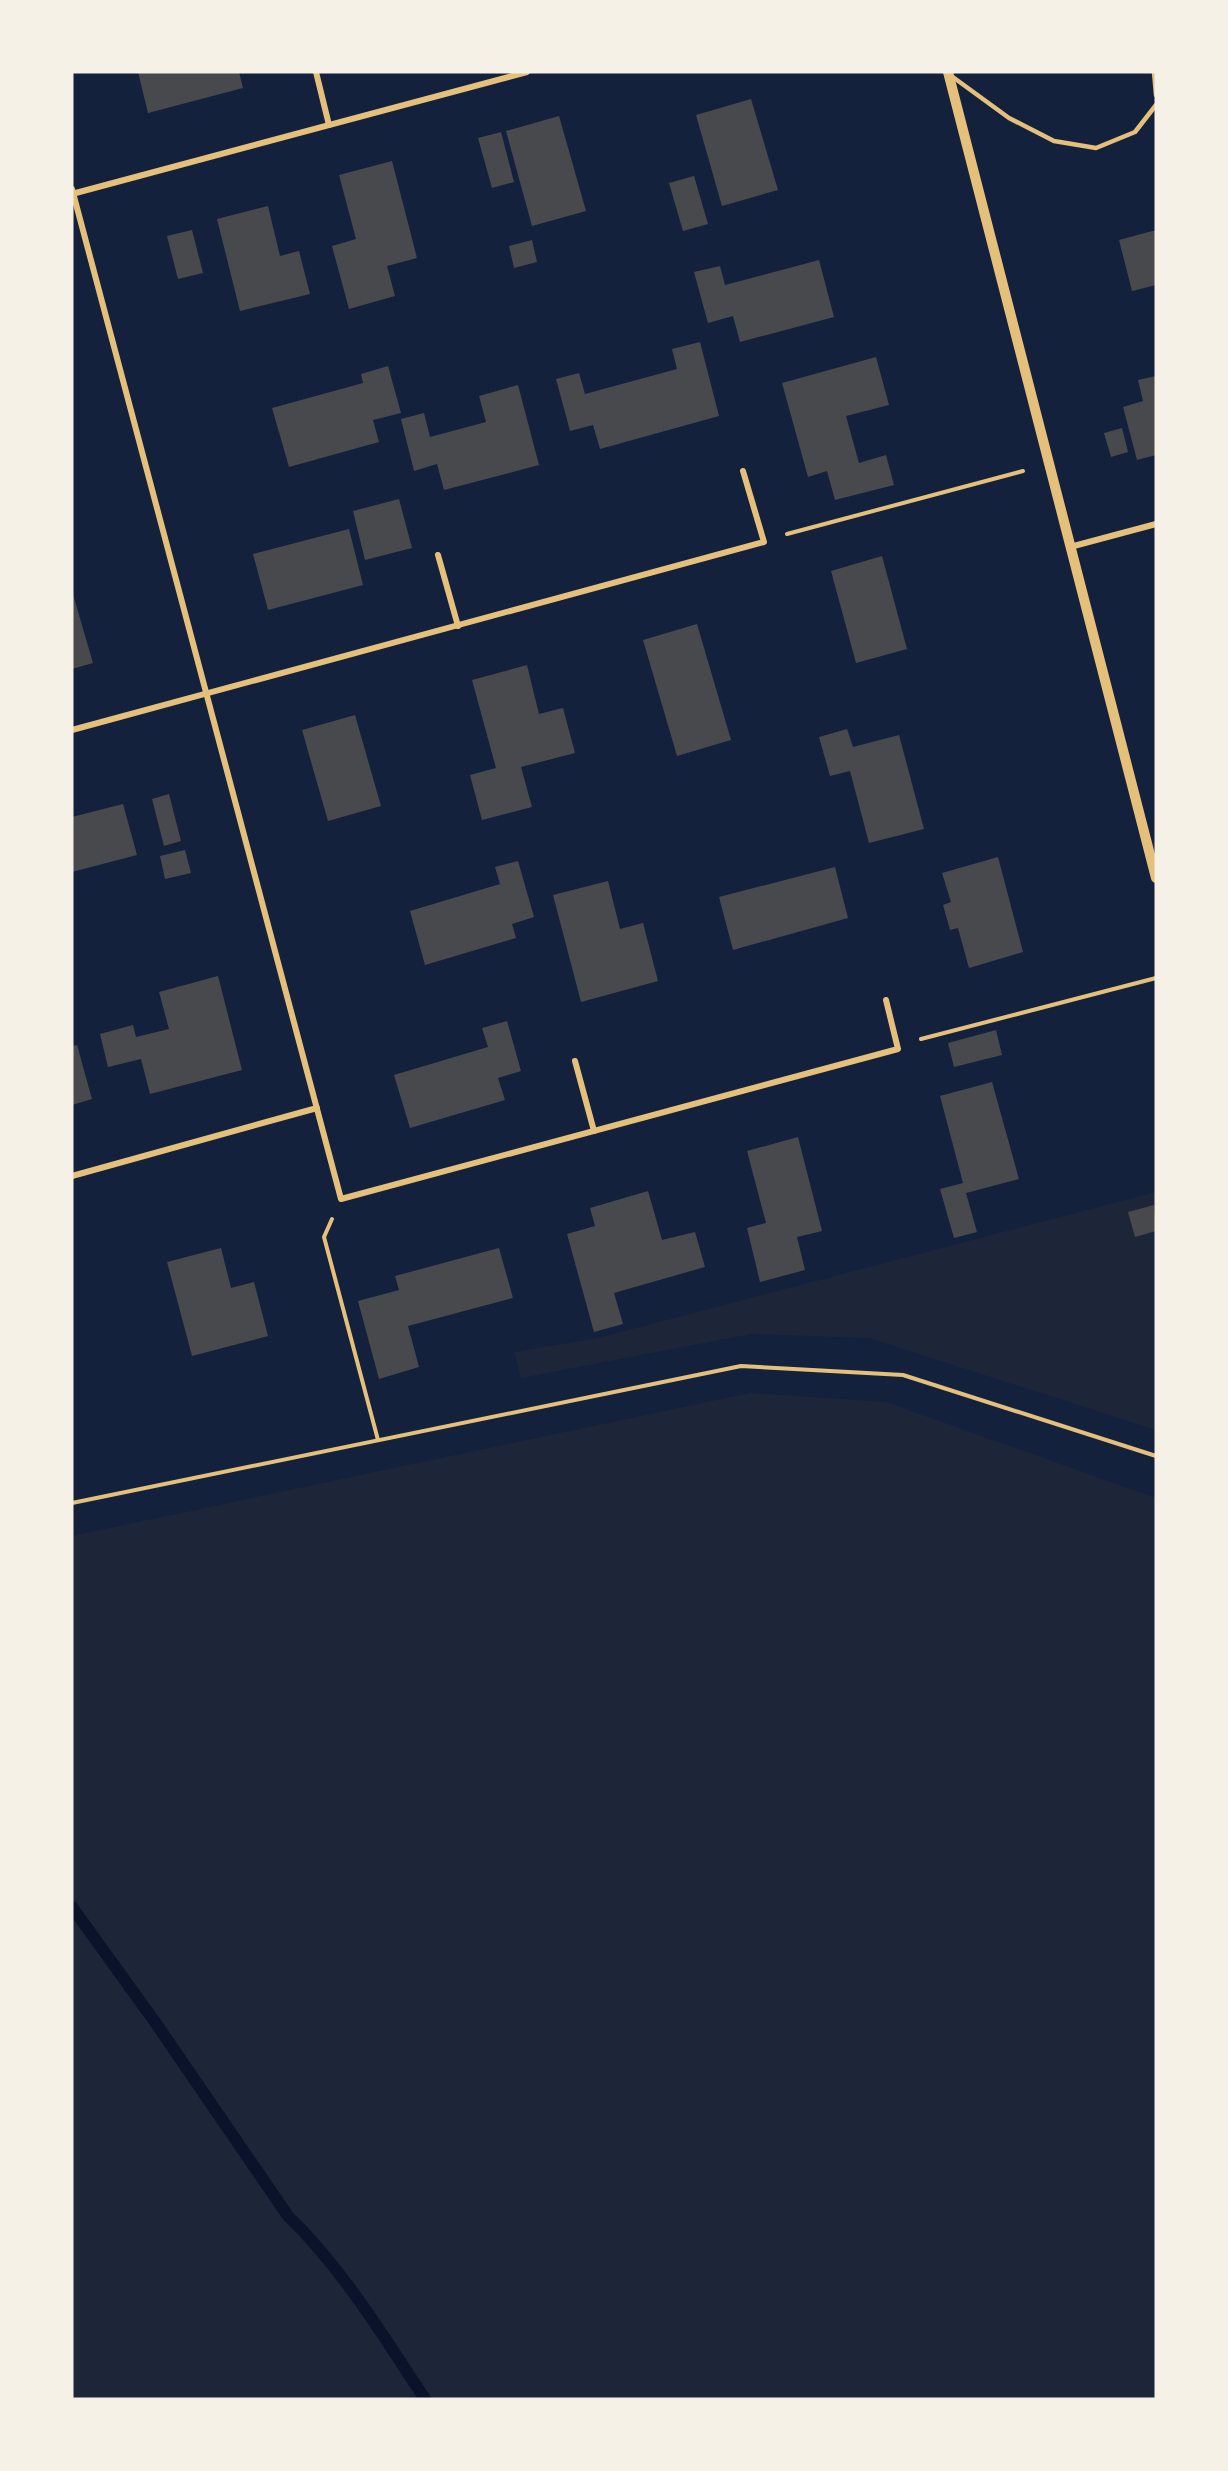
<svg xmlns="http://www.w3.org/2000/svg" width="1228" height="2471" font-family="Manrope,sans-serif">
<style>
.green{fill:#1d2539}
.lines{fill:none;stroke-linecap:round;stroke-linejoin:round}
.stream{stroke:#0b132b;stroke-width:12}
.building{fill:#48494c}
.path{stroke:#e5c07b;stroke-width:4}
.service{stroke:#e5c07b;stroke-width:4.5}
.minor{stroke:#e5c07b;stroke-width:6}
.tertiary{stroke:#e5c07b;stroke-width:10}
</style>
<rect width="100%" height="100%" fill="#14213d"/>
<g class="green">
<polygon points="1156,1192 1156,1430 869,1338 751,1334 521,1378 514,1352 598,1338"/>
<polygon points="750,1393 886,1402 1156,1498 1156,2399 72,2399 72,1536"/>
</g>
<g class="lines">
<path class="stream" d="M72,1907L155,2022L288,2216C343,2269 383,2336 425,2399"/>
</g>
<g class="building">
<polygon points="138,72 239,72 243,88 148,113"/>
<polygon points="751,99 778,190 722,206 696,115"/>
<polygon points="559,116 586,211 532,226 506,131"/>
<polygon points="501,132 514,182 492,188 478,138"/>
<polygon points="392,161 417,258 387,266 395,296 349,309 332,246 356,239 339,175"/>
<polygon points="694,176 708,224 683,231 669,183"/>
<polygon points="268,206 280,256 299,251 310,294 240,311 217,219"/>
<polygon points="192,230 203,273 178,279 167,236"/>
<polygon points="1156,230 1156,285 1132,291 1119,240"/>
<polygon points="532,240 537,262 514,268 509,246"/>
<polygon points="819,260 834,317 740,342 733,316 708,323 694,272 720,266 725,285"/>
<polygon points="700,342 719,416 600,449 593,425 570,431 556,379 579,373 585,394 677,369 672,349"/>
<polygon points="876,357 889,405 846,416 859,463 886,455 894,485 835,500 827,471 808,477 782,383"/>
<polygon points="388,366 401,413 373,420 379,442 289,467 272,408 363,383 361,374"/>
<polygon points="1156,376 1156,455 1137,460 1123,407 1143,401 1138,380"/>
<polygon points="518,385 539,465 444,490 437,464 414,471 401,419 424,413 430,437 486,422 479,396"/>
<polygon points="1122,428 1128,452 1111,457 1104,433"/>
<polygon points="399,499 412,548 365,560 353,511"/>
<polygon points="349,529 363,585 268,610 253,554"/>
<polygon points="882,556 907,649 856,663 831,571"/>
<polygon points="72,591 93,663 72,669"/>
<polygon points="697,624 731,740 677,756 643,640"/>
<polygon points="527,665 539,714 563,708 575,753 521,767 532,807 482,820 470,775 496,768 472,680"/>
<polygon points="355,715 381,806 328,821 302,730"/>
<polygon points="847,729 853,747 899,735 924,829 869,843 850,771 830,776 819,737"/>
<polygon points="169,794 181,841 164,846 152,799"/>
<polygon points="123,804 137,855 72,872 72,817"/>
<polygon points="185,850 191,873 165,879 160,856"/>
<polygon points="998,857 1023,952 969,968 958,928 950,930 943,905 951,902 942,873"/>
<polygon points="518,861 534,917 512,924 516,938 425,965 410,911 500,884 495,867"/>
<polygon points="835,867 848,918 733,950 719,897"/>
<polygon points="608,881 620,929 643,923 658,981 581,1002 553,895"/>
<polygon points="218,976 242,1070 150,1094 141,1059 108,1067 100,1034 133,1025 136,1037 169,1029 159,992"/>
<polygon points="507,1021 521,1071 498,1078 505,1100 410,1128 394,1075 488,1047 482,1028"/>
<polygon points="996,1030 1002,1055 954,1067 948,1043"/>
<polygon points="77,1045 92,1099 72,1105 72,1046"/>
<polygon points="992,1082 1019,1179 966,1193 977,1232 954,1238 940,1189 963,1183 940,1096"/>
<polygon points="798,1137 822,1231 797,1237 805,1270 760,1282 747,1228 766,1223 747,1151"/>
<polygon points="648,1191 662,1240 695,1232 705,1267 614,1293 623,1324 594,1332 567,1234 595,1226 590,1208"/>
<polygon points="1154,1205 1156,1231 1135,1237 1128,1212"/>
<polygon points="221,1248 231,1288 254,1282 268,1336 192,1356 167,1262"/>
<polygon points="499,1248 513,1298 408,1326 419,1367 379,1379 358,1301 399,1290 395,1276"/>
</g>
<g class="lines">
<g class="path">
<polyline points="787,534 1023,471"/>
<polyline points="921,1039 1156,978"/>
<polyline points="332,1219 324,1237 378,1440"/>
<polyline points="72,1503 741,1366 903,1375 1156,1456"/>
</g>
<g class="service">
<polyline points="1154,72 1156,95"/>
<polyline points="950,75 1009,118 1054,141 1096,148 1135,132 1156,105"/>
</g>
<g class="minor">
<polyline points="316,72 329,125"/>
<polyline points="72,189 341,1199 898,1049 886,1000"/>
<polyline points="72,194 527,72"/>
<polyline points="1070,547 1156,524"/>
<polyline points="438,555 458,626"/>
<polyline points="72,730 764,542 743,471"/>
<polyline points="575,1061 594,1131"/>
<polyline points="72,1176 317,1108"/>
</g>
<polyline class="tertiary" points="948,72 1156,878"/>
</g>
<rect width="1228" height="2471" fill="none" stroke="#f6f1e7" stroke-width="147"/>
</svg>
